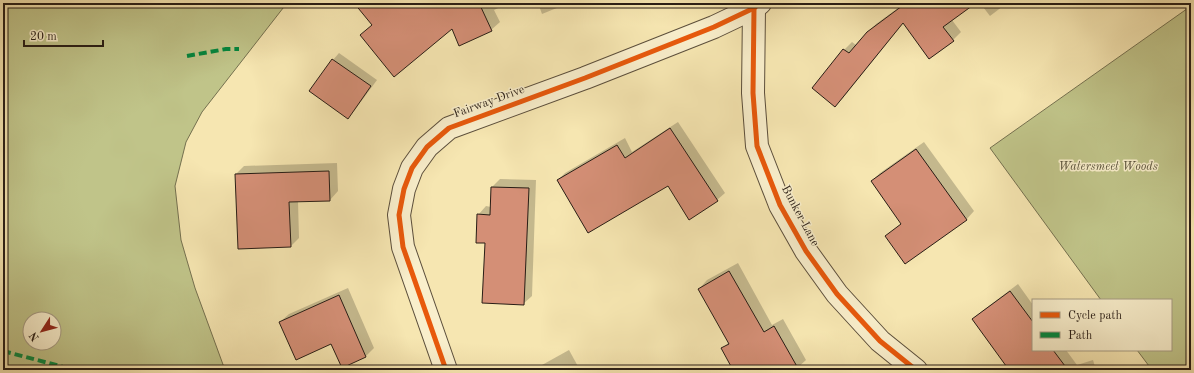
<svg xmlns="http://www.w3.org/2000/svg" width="1194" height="373" font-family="'Old Standard TT',serif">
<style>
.green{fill:#c0c489;stroke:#74704f;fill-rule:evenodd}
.shadow{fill:#0003}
.building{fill:#d48f76;stroke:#281d15}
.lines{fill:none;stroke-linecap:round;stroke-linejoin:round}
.minor-casing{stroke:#5c4f3c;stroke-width:24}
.minor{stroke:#f9efcc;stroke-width:22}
.quiet{stroke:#00873e;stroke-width:4;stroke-dasharray:8 4;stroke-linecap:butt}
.cycleway-casing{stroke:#f9efcc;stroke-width:8}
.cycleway{stroke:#e8590c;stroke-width:5}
.labels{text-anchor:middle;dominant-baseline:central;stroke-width:3;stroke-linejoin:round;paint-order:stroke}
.street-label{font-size:12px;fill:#281d15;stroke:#f9efcc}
.park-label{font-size:12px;font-style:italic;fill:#564f38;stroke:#f9efcc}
</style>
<rect width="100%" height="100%" fill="#f6e6b1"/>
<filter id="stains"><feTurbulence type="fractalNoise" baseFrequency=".005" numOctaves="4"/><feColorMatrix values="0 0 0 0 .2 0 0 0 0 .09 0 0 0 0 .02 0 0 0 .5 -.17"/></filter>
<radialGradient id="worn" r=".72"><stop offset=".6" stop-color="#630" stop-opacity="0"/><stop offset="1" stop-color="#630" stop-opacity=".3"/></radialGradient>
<g class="green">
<path d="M3,3H287L202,112L186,142L175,186L181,240L195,288L225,370H3ZM30,319H54V343H30Z"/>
<polygon points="1191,6 1191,370 1152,370 1137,350 1171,350 1171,300 1101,300 990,148"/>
</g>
<g class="shadow">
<polygon points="369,3 509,3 494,10 500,22 491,30 452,27 373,25"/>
<polygon points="538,3 569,3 542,14"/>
<polygon points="905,3 975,3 952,20 961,32 953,40 904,22 843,98 835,106 813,88 844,50 852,42 856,45 876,24"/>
<polygon points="980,3 1007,3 990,16"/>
<polygon points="339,53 377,80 354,111 348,117 311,91 333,60"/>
<polygon points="678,122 725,193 717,200 668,185 558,180 565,173 625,138 632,152"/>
<polygon points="924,142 974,211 966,220 886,236 902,223 872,181 880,173"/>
<polygon points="337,163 338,191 330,200 298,201 299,238 291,246 236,174 244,166"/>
<polygon points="500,179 536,180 532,296 523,304 486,242 478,215 486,206 491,207 492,187"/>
<polygon points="738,263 772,325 783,319 806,360 795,370 734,370 722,349 729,342 699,289 707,280"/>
<polygon points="1018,284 1033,305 1033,350 1066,350 1077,365 1093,360 1096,370 1010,370 973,319 981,312"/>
<polygon points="348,288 374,348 366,356 342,367 331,343 280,322 289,314"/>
<polygon points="569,350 580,370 533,370"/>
</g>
<g class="building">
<polygon points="354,3 479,3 492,31 459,46 452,29 394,77 360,35 372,25"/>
<polygon points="906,3 976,3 943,27 954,41 929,59 903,23 835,107 812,88 843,49 849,53 867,32"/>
<polygon points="332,59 371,86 348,119 309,91"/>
<polygon points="670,128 718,201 689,220 668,186 588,233 557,180 617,145 625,158"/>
<polygon points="916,149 967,220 905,264 885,236 901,224 871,181"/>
<polygon points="329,171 330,201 289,202 291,247 238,249 235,174"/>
<polygon points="491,187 529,188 524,305 482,303 485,243 476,243 477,214 490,215"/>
<polygon points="729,271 764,332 774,326 799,370 733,370 721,348 729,344 698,289"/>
<polygon points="1010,291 1033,322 1033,350 1053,350 1068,370 1009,370 972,319"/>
<polygon points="339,295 366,357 342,368 331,344 296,360 279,322"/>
</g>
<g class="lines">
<defs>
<g id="minor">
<polyline points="754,8 753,93 757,146 780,205 806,251 837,294 880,341 916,370"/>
<polyline points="446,370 403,247 399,215 404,189 412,168 427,147 449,128 585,78 714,27 754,8 760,3"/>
</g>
</defs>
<use href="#minor" class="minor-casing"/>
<use href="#minor" class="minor"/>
<g class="quiet">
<polyline points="187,56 226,49 239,49"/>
<polyline points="3,351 75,370"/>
</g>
<defs>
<g id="cycleway">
<polyline points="754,8 753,93 757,146 780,205 806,251 837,294 880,341 916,370"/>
<polyline points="446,370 403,247 399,215 404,189 412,168 427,147 449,128 585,78 714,27 754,8 760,3"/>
</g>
</defs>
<use href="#cycleway" class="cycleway-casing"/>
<use href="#cycleway" class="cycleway"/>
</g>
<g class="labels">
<g class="street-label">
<text transform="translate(489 102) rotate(-20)">Fairway Drive</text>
<text transform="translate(800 216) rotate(62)">Bunker Lane</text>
</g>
<g class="park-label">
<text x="1108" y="167">Watersmeet Woods</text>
</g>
</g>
<rect width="1194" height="373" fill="none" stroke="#f6e6b1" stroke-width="16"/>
<rect x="4" y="4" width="1186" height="365" fill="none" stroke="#281d15" stroke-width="2"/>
<rect x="8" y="8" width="1178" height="357" fill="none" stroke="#281d15"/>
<rect x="1032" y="299" width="140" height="52" fill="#f9efcc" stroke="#a59b83"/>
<rect x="1040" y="312" width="20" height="6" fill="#e8590c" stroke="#a59b83"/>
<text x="1068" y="319" font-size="12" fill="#281d15">Cycle path</text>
<rect x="1040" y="332" width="20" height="6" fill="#00873e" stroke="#a59b83"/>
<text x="1068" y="339" font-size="12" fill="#281d15">Path</text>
<g transform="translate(42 331) rotate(234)"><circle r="19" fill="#f9efcc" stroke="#a59b83"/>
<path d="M0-3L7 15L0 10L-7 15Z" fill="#8f2418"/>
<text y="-6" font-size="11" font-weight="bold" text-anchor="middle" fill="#281d15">N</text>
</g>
<path d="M24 40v6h79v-6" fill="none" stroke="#281d15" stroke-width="2"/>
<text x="30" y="40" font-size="12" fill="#281d15" stroke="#f9efcc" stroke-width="3" paint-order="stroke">20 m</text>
<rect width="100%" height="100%" filter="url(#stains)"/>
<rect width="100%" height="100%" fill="url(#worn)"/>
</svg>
